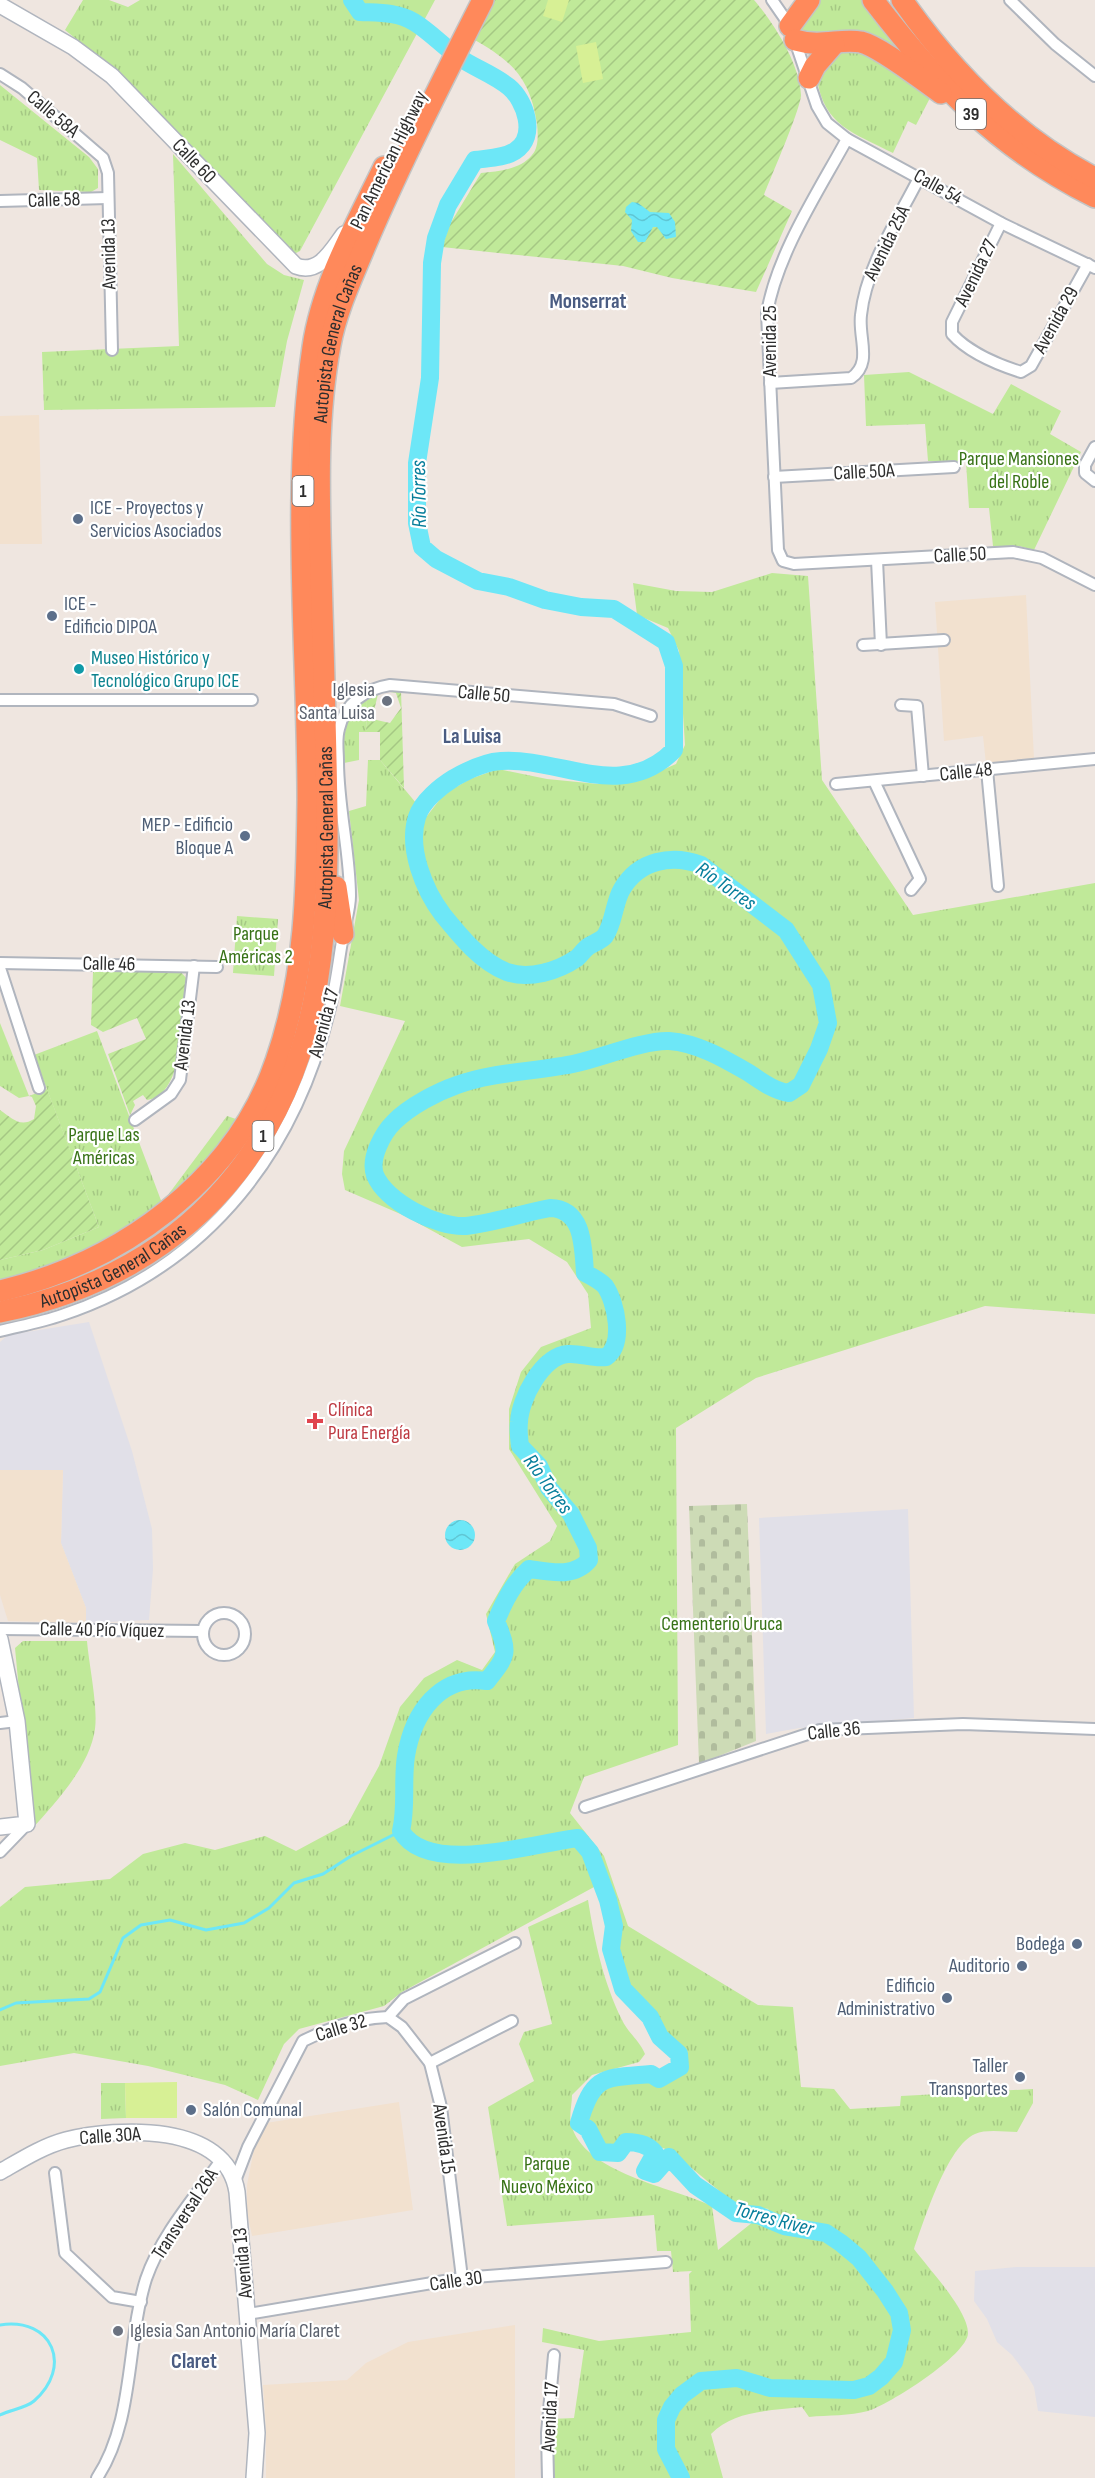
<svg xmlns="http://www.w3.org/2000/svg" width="1095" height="2478" font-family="'Sofia Sans Condensed',sans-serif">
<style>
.industrial{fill:#e1e0e8}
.education{fill:#f2e1cf}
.grass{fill:url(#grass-tufts)}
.cemetery{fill:url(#cemetery-stones)}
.garden{fill:url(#garden-furrows);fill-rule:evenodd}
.pitch{fill:#d7f095}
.water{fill:url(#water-waves)}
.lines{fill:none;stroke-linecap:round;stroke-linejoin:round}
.stream{stroke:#6de7f7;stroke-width:3}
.river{stroke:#6de7f7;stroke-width:18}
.street-casing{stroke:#b0b5be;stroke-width:14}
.secondary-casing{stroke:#b0b5be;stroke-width:18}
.highway-casing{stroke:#c4c4c4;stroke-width:24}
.street{stroke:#fff;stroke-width:10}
.secondary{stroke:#fff;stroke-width:15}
.highway{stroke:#ff895b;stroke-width:21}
.service-dot{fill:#5c6f8a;stroke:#fff;stroke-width:2}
.culture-dot{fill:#0f9aa8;stroke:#fff;stroke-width:2}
.worship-dot{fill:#6b7280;stroke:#fff;stroke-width:2}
.health-dot{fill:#e0444e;stroke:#fff;stroke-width:2}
.labels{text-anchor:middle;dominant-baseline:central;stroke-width:4.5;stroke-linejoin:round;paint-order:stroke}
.shield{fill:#fff;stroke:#6d6d6d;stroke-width:1.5}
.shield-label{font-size:18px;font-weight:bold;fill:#2e2e2e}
.street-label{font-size:20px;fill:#2e2e2e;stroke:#fff}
.park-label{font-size:20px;fill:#377216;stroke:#fff}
.service-label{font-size:20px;fill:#4e5e75;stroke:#fff;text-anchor:end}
.culture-label{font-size:20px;fill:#0d838f;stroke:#fff;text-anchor:start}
.worship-label{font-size:20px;fill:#5b616d;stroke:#fff;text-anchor:end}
.health-label{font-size:20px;fill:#be3a42;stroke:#fff;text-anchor:start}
.neighbourhood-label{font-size:21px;font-weight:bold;fill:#4a5c82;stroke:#fff}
.water-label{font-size:21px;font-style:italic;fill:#067e9b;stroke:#fff}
</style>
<defs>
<pattern id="grass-tufts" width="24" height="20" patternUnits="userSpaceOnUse" patternTransform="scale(1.5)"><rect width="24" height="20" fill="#c0e999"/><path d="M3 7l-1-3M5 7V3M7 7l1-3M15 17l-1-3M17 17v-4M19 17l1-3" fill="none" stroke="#a5c884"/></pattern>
<pattern id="cemetery-stones" width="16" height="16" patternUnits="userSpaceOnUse" patternTransform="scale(1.5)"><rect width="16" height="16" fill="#cddbb6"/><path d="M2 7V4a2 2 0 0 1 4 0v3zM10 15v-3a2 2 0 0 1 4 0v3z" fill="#b0bc9d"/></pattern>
<pattern id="garden-furrows" width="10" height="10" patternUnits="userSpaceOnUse" patternTransform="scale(1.5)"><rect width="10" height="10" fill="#c0e999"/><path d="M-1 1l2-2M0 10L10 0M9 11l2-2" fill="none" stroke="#a5c884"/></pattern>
<pattern id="water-waves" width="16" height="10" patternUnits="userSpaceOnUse" patternTransform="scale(1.5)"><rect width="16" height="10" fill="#6de7f7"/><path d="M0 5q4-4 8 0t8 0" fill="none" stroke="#5fc6d4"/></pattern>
</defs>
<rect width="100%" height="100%" fill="#efe6e0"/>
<g class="industrial">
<polygon points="89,1322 132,1451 152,1529 153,1569 149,1620 86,1623 86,1608 61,1543 63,1470 0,1470 0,1342 8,1335"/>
<polygon points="908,1509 914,1718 799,1728 766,1734 759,1518"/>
<polygon points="1016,2267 1095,2267 1095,2417 1038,2411 1034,2387 1027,2375 1012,2355 997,2342 987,2319 974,2301 975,2271"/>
</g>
<g class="education">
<polygon points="39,415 42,544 0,544 0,416"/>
<polygon points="1026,595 1034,759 986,764 983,736 944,741 935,602"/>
<polygon points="0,1470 63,1470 61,1543 86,1608 86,1623 8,1621 0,1595"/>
<polygon points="399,2102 413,2210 252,2236 247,2212 247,2185 255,2144 266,2123"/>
<polygon points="515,2325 515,2478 266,2478 266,2428 263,2385 347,2380 366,2363 408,2342"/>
</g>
<g class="grass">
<polygon points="83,0 109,0 128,7 140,0 435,0 300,251 292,255 119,74 65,30"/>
<polygon points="817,0 868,0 926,79 898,59 823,40 794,29"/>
<path d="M846,50L872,54L930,98L916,125L908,121L893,153C854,133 824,126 817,79L831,57Z"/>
<polygon points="0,85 89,157 98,169 98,188 91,192 39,190 37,158 0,140"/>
<polygon points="173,154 267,264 284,275 304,280 287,341 275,407 44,410 42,352 179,346"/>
<polygon points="909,372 993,414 1011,384 1061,411 1050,434 1081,452 1034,550 1019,546 993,546 989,508 969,508 966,462 928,461 925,424 866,426 864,375"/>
<path d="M772,573L808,576L822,780L913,915L1095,883V1314L985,1306L756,1378L676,1428L678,1745L584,1777L570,1813L604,1856L628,1926L758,2005L793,2007L801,2087L834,2089L850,2109L900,2106L901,2096L1033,2089V2103L1017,2132C1005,2132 986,2129 975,2134C947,2146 924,2221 914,2249C928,2268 968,2310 968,2333C968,2355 888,2405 868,2411C850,2416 828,2415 809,2417L802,2407C770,2411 734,2410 711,2434L723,2478H550V2419L574,2418L584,2350L542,2342L543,2328L599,2341L691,2332L689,2274L692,2271L673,2272L671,2251H657L654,2215L507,2226L488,2107L534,2081L519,2044L524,2032L552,2024L528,1927L588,1900C595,1943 603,1981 622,2020C628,2033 640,2041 645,2054L639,2062L592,2075L572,2095C572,2104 569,2115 571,2124C583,2173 672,2187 712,2206L718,2250L769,2209L735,2204L671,2151L630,2136L614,2148L601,2145L586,2119C603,2080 608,2084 648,2078L656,2085L685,2069L684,2055L629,1987L617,1949L618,1926L605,1881L402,1992L384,2006L299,2029L284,2044L258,2100L225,2085L148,2066L74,2053L0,2066V1907L25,1887L110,1879L143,1854L185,1843L215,1850L265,1836L296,1851L348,1823L379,1766L400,1707L424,1678L457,1660L482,1670L495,1652L486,1614L515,1564L550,1541L557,1526L509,1449V1409L521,1372L541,1347L591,1328L588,1294L567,1262L529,1239L462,1247L405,1216L345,1190L342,1174L344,1151L405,1021L340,1006L359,900L349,811L366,806L368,760H380L427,816L444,794L470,779L498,769L547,779L598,784L644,778L676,764L685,745L679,651L668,628L637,615L633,583L676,591L712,592Z"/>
<path d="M367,700L366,732H359V760L344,763C343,737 343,715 367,700Z"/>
<polygon points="237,916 278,919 274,976 233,973"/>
<polygon points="0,1023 29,1096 19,1098 0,1086"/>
<polygon points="97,1031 162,1203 227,1116 242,1121 165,1206 123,1233 56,1265 0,1280 0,1260 43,1250 99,1227 34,1055"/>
<path d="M23,1641H87C89,1665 98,1706 95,1729C90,1766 56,1802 32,1829L15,1648Z"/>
<polygon points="101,2083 125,2083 126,2118 101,2119"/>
</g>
<polygon class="cemetery" points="747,1504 756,1741 699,1764 689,1506"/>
<g class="garden">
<path d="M495,0H754C773,22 800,64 801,95C801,108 771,177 764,195L792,211L756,292L672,278L623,266L442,247L450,224L481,173C498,171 520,170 532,155C539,147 538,134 537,124C530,77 511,60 471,38L485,10Z"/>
<path d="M379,689L401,690L404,788L380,760V732H366L367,700ZM379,690L396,693L401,708L390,723L372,719Z"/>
<path d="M180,971L187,979C184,1007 185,1097 147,1100L143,1095L133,1101L135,1105L130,1115L108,1054L146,1039L137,1018L103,1032L91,1025L93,972Z"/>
<path d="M47,1089L99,1227L43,1250L0,1260V1110C12,1118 20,1128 34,1119L36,1106L32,1097L29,1096Z"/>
</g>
<g class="pitch">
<polygon points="548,0 569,0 562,22 543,16"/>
<polygon points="596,42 603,79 583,83 576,46"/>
<polygon points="177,2082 177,2118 126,2118 125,2083"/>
</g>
<g class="water">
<polygon points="632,202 638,203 650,212 669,213 675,222 676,237 666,239 657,227 653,227 645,242 638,242 631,231 632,220 625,212 626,207"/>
<circle cx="460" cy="1535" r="15"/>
</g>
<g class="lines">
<g class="stream">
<polyline points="0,2010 16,2003 89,1999 100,1992 123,1938 141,1925 170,1920 206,1930 244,1923 269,1908 294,1883 323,1874 351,1856 401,1831"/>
<path d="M0,2325C53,2317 73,2367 34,2401C26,2408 10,2410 0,2415"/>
</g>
<path class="river" d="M352,0L360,12C379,13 397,12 414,22C429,31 443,46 457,56C474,68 493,74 509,87C525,100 538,137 515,151C504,158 489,158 475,160L448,205L436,238L432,263L430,378L417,463V523L422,547L436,559L478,581L509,587L545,600L581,607L614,609L666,642L674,666V750C622,803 561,757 501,761C484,762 468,770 454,778C441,786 422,801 417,817C407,848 424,890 443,915C460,936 481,962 507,972C529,980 558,971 577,958C581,955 584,949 589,946C594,943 602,940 605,936C614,923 614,902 622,889C639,860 672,854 701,865L786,930L821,985L828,1023L819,1049L801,1085L789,1093C774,1091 761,1081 749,1073C725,1059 698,1043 669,1041C645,1040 603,1057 577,1063C538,1072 495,1071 457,1085C437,1092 410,1106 394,1122C383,1133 369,1158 375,1175C386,1202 438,1228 466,1226C494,1223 523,1213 550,1208C584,1209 583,1247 585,1273C591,1276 600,1281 605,1286C616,1302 625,1344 606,1357C593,1359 581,1353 568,1354C542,1356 520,1399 519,1422C518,1430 519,1438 520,1446L539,1466L549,1488L571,1514L588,1548L589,1560C574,1578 550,1572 529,1569C513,1583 504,1602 496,1621C509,1653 508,1655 487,1681C440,1674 413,1713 406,1756C402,1781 407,1806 401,1831C428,1877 534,1843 578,1838L590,1852L608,1900L614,1926L611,1949L623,1989L650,2017L660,2037L679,2054L680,2067L659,2079L651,2074C604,2078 593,2074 579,2123L588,2129L600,2152L618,2153L626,2142C637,2142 648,2144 655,2153L645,2171L654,2174L669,2157L695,2185L736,2213L758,2215L784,2226L826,2233L841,2243L859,2258L885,2291L899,2313L902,2330L894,2362L881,2377L869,2386L854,2390L770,2388L737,2378L701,2381L682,2395L672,2407L666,2420V2449L681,2478"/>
<defs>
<g id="street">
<polyline points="772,0 790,26 817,106 827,123 847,139 1001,223 1095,268"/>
<polyline points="1010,0 1055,44 1095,76"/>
<polyline points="0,74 22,88 103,158 108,173 112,350"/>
<path d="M847,139C818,192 777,254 767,313L778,550L783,561L794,564L1013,552L1042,558L1095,585"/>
<polyline points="0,201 108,198"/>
<path d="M1001,223L952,322V334C968,352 999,365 1021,372L1031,366L1088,264"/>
<path d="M770,383L851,378C873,363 858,338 861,315C866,266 898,220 920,176"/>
<polyline points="1095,447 1085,465 1085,473 1095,481"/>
<polyline points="774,477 954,467"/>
<polyline points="877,560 881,645"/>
<polyline points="863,645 944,640"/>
<polyline points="0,700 252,700"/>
<polyline points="901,705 917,706 923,776"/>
<polyline points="987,770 998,886"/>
<polyline points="874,781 920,879 911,890"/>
<polyline points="836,784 1095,759"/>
<polyline points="0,963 217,967"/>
<polyline points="0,968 39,1088"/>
<polyline points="135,1120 171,1094 180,1080 194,966"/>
<path d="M0,1331C20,1326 42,1322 62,1315C210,1266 299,1148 332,999C337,978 339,957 343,936C345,923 350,910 350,896C350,852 338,807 338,761C338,751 336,739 339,729C345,703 365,689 390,685L614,704L651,716"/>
<circle cx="224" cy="1634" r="21"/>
<polyline points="0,1629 203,1631"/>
<polyline points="0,1723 17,1721"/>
<polyline points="585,1807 820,1730 963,1724 1095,1729"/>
<polyline points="0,1852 27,1824"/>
<polyline points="388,2017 402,2027 430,2063 441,2107 462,2278"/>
<polyline points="430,2063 512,2021"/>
<polyline points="55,2173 65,2253 112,2297 141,2302"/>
<path d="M235,2181L248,2147L303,2041C329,2028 359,2018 388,2017L404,1999L515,1943"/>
<polyline points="248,2314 462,2278 666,2262"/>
<path d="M97,2478C135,2420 126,2343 146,2279C161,2235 195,2197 222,2159"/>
<polyline points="548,2478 547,2433 554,2355"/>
</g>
<g id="secondary">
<path d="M0,5L73,47L112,76L296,266C319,275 332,250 344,234"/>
<polyline points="0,1639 17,1721 27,1824 0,1827"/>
<path d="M0,2172C21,2160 43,2146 66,2140C118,2127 226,2122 237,2192L257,2433L254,2478"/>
</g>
<g id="highway">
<path d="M873,0C940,87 996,147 1095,197"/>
<path d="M902,0C952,71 1017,138 1095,178"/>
<polyline points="790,26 809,0"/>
<path d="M795,40C822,48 840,38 861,42C881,47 922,80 941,93"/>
<polyline points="809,78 815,66 834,44"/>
<polyline points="336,887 343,934"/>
<path d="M0,1291C120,1263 235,1181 276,1061C306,975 307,888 308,799C308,649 291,496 313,347C322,284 357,223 384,167"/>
<path id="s1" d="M0,1312C93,1293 177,1249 236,1174C320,1067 328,944 327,815C326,734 323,653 321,572C319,497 316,419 330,345C336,311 352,278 365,246C401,162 442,81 483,0"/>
</g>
</defs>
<use href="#street" class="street-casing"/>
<use href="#secondary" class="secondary-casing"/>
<use href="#highway" class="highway-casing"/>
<use href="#street" class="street"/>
<use href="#secondary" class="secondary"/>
<use href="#highway" class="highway"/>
</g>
<g class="service-dot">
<circle cx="78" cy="519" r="6"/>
<circle cx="52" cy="616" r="6"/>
<circle cx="245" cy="836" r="6"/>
<circle cx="1077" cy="1944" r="6"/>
<circle cx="1022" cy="1966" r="6"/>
<circle cx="947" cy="1998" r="6"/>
<circle cx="1020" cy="2077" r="6"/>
<circle cx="191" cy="2110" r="6"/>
</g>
<circle class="culture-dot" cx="79" cy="669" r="6"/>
<g class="worship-dot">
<circle cx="387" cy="701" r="6"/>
<circle cx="118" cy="2331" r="6"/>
</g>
<path class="health-dot" d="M312 1412h6v6h6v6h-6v6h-6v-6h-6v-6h6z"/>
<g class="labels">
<g class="shield">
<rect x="956" y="99" width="30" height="30" rx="4.5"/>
<rect x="292.5" y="476" width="21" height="30" rx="4.5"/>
<rect x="252.5" y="1121" width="21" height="30" rx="4.5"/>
</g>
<g class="shield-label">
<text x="971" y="114">39</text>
<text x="303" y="491">1</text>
<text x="263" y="1136">1</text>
</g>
<g class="street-label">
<text transform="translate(53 114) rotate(40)">Calle 58A</text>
<text transform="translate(389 160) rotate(-64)">Pan American Highway</text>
<text transform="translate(194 161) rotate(46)">Calle 60</text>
<text transform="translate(938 187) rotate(29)">Calle 54</text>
<text transform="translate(54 200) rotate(-2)">Calle 58</text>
<text transform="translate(887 243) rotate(-64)">Avenida 25A</text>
<text transform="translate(109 254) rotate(-91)">Avenida 13</text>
<text transform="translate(976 273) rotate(-64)">Avenida 27</text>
<text transform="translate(1056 320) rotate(-61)">Avenida 29</text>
<text transform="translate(770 341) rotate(-90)">Avenida 25</text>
<text stroke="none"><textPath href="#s1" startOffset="1131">Autopista General Cañas</textPath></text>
<text transform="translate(864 472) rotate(-3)">Calle 50A</text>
<text transform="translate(960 555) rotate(-3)">Calle 50</text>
<text transform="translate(484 694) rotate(5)">Calle 50</text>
<text transform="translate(966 772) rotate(-6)">Calle 48</text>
<text stroke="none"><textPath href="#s1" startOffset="645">Autopista General Cañas</textPath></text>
<text transform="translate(109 964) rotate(1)">Calle 46</text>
<text transform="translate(324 1023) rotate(-75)">Avenida 17</text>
<text transform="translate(185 1035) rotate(-83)">Avenida 13</text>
<text stroke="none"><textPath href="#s1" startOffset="123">Autopista General Cañas</textPath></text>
<text transform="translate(102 1630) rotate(1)">Calle 40 Pío Víquez</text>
<text transform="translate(834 1731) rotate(-6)">Calle 36</text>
<text transform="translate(341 2028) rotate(-17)">Calle 32</text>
<text transform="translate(110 2136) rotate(-4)">Calle 30A</text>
<text transform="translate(444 2139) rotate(82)">Avenida 15</text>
<text transform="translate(185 2214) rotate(-57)">Transversal 26A</text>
<text transform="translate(243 2263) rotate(-95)">Avenida 13</text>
<text transform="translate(456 2281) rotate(-8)">Calle 30</text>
<text transform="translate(550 2417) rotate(-87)">Avenida 17</text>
</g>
<g class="park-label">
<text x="1019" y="459">Parque Mansiones<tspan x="1019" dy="23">del Roble</tspan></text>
<text x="256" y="934">Parque<tspan x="256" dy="23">Américas 2</tspan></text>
<text x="104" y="1135">Parque Las<tspan x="104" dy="23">Américas</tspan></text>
<text x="722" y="1624">Cementerio Uruca</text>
<text x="547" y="2164">Parque<tspan x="547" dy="23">Nuevo México</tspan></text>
</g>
<g class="service-label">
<text x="90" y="508" text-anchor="start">ICE - Proyectos y<tspan x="90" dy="23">Servicios Asociados</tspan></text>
<text x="64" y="604" text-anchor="start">ICE -<tspan x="64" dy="23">Edificio DIPOA</tspan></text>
<text x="233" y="825">MEP - Edificio<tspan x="233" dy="23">Bloque A</tspan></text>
<text x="1065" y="1944">Bodega</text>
<text x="1010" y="1966">Auditorio</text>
<text x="935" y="1986">Edificio<tspan x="935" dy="23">Administrativo</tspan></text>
<text x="1008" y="2066">Taller<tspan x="1008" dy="23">Transportes</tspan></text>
<text x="203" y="2110" text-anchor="start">Salón Comunal</text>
</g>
<g class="culture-label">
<text x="91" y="658">Museo Histórico y<tspan x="91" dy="23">Tecnológico Grupo ICE</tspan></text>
</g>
<g class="worship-label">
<text x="375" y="690">Iglesia<tspan x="375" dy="23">Santa Luisa</tspan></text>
<text x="130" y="2331" text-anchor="start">Iglesia San Antonio María Claret</text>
</g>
<g class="health-label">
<text x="328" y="1410">Clínica<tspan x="328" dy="23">Pura Energía</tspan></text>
</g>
<g class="neighbourhood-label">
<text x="588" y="301">Monserrat</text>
<text x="472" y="736">La Luisa</text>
<text x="194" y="2361">Claret</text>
</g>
<g class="water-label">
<text transform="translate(419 494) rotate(-91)">Río Torres</text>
<text transform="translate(726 886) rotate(35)">Río Torres</text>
<text transform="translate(548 1484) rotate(54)">Río Torres</text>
<text transform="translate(774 2219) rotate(15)">Torres River</text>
</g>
</g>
</svg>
